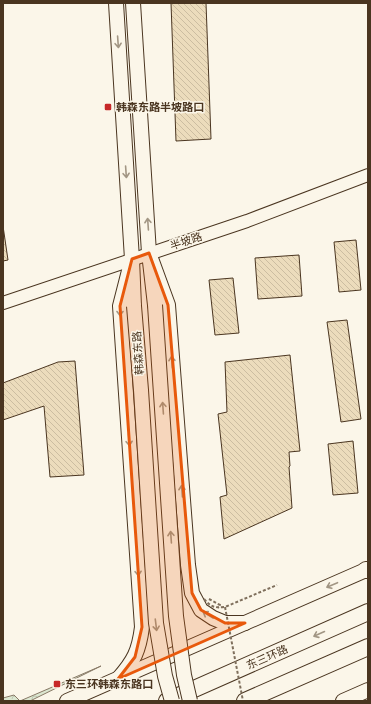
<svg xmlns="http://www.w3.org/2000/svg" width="371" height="704" font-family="Ubuntu,'Noto Sans SC',sans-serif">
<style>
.forest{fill:url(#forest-crowns);stroke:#887966}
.building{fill:url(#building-back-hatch);stroke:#4a3520}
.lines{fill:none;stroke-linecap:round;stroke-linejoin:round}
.tertiary-casing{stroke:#4a3520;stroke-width:14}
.secondary-casing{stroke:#4a3520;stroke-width:16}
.trunk-casing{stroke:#4a3520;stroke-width:18}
.path{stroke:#7f6f5c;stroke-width:2;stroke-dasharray:3 2;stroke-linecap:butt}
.tertiary{stroke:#fbf6e9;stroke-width:12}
.secondary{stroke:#fbf6e9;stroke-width:14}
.trunk{stroke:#fbf6e9;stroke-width:16}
.secondary-bridge-casing{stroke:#4a3520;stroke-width:16;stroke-linecap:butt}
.path-bridge{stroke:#7f6f5c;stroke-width:2;stroke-dasharray:3 2;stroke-linecap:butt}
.secondary-bridge{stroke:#fbf6e9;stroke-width:14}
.oneway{stroke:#a29684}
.marked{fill:#e8590c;fill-opacity:0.2;stroke:#e8590c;stroke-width:3;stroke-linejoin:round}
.poi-dot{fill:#c62828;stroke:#fbf6e9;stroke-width:1.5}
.labels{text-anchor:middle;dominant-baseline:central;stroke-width:3;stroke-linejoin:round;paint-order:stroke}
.poi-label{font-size:11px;font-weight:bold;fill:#4a3520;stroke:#fbf6e9;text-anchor:start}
.street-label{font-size:11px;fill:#4a3520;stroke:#fbf6e9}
</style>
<defs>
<pattern id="forest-crowns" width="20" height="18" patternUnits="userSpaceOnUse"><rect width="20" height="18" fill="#dce7d0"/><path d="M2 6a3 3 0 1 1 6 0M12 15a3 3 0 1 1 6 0" fill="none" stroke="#bec7b2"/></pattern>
<pattern id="building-back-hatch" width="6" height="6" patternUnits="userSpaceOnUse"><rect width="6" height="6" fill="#ecdcbc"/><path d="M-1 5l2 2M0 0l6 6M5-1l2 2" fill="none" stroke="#ccbda1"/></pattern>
</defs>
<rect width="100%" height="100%" fill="#fbf6e9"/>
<polygon class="forest" points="101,666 30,701 3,701 3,698 14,695 20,701"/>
<g class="building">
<polygon points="171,3 206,3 211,139 176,141"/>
<polygon points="3,226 8,260 3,261"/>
<polygon points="356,240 361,290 339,292 334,242"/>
<polygon points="299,255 302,296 258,299 255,258"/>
<polygon points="233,278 239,333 215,335 209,280"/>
<polygon points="347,320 361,419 341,422 327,322"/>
<polygon points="290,355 300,451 289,452 290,466 289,467 292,508 224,539 220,497 227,495 218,414 227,412 225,362"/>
<polygon points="75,361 84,475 50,477 44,406 3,420 3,383 58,362"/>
<polygon points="353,441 358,493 333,495 328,444"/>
</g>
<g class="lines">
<defs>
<polyline id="tertiary" points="3,303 247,221 368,175"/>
<g id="secondary">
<polyline points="116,3 132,259 134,306"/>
<polyline points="133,3 149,253 155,305"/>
<polyline points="149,253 168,305 188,565 192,593 201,610 213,618 225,623 245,623"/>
<path d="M118,679C134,661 139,651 142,627L120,306L132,259"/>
<polyline points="67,701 368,569"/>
<polyline points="343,701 368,690"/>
</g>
<g id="trunk">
<polyline points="366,570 368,570"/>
<polyline points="167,701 368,612"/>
<polyline points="245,701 368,647"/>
</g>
</defs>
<use href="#tertiary" class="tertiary-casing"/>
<use href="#secondary" class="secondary-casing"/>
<use href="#trunk" class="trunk-casing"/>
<polyline class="path" points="209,599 220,605 218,608"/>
<use href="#tertiary" class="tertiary"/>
<use href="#secondary" class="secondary"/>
<use href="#trunk" class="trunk"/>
<defs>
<g id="secondary-bridge">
<polyline points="155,305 176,616 184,675 190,701"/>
<polyline points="134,306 141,390 156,623 165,676 172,701"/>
</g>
</defs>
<use href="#secondary-bridge" class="secondary-bridge-casing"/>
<g class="path-bridge">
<path d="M204,599C211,607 214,608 225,607L277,585"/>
<polyline points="225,607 243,701"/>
</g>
<use href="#secondary-bridge" class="secondary-bridge"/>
</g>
<defs><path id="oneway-shaft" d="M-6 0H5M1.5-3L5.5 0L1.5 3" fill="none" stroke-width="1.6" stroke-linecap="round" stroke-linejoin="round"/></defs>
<g class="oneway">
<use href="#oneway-shaft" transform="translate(118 42) rotate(86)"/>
<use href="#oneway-shaft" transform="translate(126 172) rotate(86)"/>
<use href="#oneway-shaft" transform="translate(148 224) rotate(-94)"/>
<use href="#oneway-shaft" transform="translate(120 310) rotate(90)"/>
<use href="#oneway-shaft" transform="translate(172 362) rotate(-94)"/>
<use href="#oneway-shaft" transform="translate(163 408) rotate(-94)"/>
<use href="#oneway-shaft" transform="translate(129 440) rotate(86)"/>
<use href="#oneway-shaft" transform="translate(182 491) rotate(-94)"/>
<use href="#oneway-shaft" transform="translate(171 537) rotate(-94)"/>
<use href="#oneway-shaft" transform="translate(138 570) rotate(86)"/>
<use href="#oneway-shaft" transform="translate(332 585) rotate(157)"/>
<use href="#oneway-shaft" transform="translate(208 615) rotate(-149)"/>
<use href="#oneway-shaft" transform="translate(156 625) rotate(83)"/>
<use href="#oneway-shaft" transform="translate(319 634) rotate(156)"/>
</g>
<path class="marked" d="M149,253L168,305L192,593L201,610L225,623H245L118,679L135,657L142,627L120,306L132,259Z"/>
<g class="poi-dot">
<rect x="104" y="103" width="8" height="8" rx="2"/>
<rect x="53" y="680" width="8" height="8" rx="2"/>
</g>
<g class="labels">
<g class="poi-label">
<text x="116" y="107">韩森东路半坡路口</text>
<text x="65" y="684">东三环韩森东路口</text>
</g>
<g class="street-label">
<text transform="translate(186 241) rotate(-18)">半坡路</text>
<text transform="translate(138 353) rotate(-94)">韩森东路</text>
<text transform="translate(267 657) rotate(-24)">东三环路</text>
</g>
</g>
<rect width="371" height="704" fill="none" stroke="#4a3520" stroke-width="8"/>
</svg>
